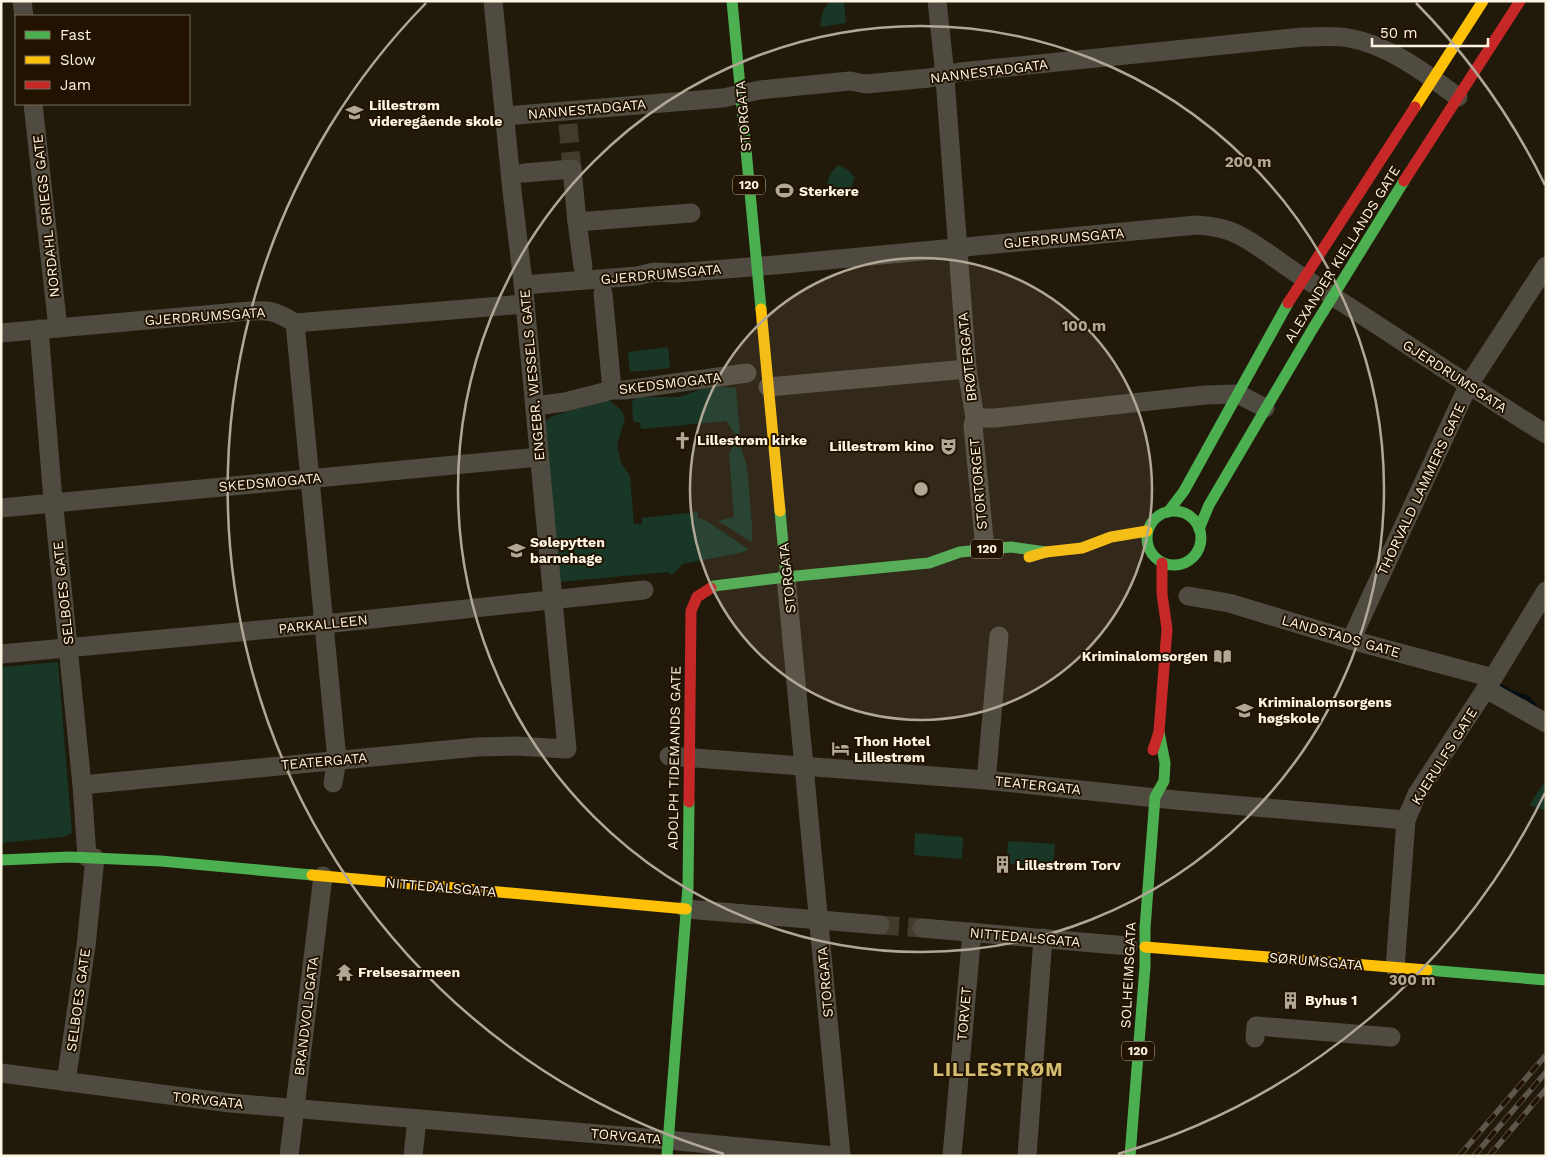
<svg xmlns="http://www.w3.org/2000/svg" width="1547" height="1157" font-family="'Work Sans',sans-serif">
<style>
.green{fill:#183726}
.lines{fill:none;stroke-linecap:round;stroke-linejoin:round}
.stream{stroke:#030e12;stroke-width:4.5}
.street-tunnel{stroke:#423a2b;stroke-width:19;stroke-dasharray:19 9;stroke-linecap:butt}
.street{stroke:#504b40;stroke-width:19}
.fast{stroke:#4caf50;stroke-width:11}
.slow{stroke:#ffc107;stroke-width:11}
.jam{stroke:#c62828;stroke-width:11}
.rail-casing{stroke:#5c574d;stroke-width:5.5}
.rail{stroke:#211300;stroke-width:4;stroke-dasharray:11;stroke-linecap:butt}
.ring{fill:none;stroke:#b0a797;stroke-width:2.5}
.labels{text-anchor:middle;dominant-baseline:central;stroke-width:4;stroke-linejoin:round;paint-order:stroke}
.shield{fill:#211300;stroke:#bbb09f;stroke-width:1}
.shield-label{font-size:12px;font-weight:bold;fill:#fdf4e3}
.street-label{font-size:14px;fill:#fdf4e3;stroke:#211300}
.poi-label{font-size:14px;font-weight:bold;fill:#fdf4e3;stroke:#211300;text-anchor:start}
.district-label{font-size:19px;font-weight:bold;letter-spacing:1px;fill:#d4bc70;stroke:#211300}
.centre{fill:#b0a797;stroke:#211300;stroke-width:2.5}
.ring-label{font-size:15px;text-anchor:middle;font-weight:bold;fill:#b0a797;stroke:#211300;stroke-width:4;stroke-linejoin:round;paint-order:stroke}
</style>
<rect width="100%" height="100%" fill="#21190a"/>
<g class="green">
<polygon points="830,1 844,1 846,23 820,27 823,11"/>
<polygon points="838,165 848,170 855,178 851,187 844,194 834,190 827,182 831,173"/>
<polygon points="668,347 670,368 630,372 628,352"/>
<polygon points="709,386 736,388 741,448 747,466 752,526 752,542 718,521 734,517 729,453 736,443 735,434 726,421 641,429 640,423 635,422 633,420 632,401 638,397 680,397"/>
<polygon points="609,400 621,410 625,418 617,445 621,463 630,476 634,524 642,524 642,518 697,512 698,518 705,520 748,549 744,552 683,564 672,575 667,572 560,582 544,423 552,416"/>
<polygon points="58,662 72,833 63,837 1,843 1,667"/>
<polygon points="1546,780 1546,811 1529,805"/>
<polygon points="915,833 963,837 962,859 914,855"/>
<polygon points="1008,841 1055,844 1053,866 1006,864"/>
</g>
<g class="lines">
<polyline class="stream" points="1500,686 1510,692 1528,698 1537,709"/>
<g class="street-tunnel">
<polyline points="568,124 572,169"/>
<polyline points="880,925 922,928"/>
</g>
<g class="street">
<polyline points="22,1 24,16"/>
<polyline points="937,1 944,66 967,369 975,418 995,418 1205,395 1238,394 1265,408"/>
<polyline points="33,104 58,328"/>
<path d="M505,116L723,98L760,90L850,81L866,84L929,78L960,72L1303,37C1318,37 1334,35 1349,38C1389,45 1426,74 1458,97"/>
<polyline points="524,173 572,169 577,222 691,213"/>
<polyline points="577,222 583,267"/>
<path d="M523,285L637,276L654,272L676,273L775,265L1197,225C1212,226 1224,228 1237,234C1261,246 1281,264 1304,278C1385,329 1464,383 1546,434"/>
<polyline points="603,293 612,390"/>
<polyline points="295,323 337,760 333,783"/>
<polyline points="39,329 52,488 82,785 87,857"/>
<path d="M1,333L238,312C265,310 271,308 295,323L525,304"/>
<polyline points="768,387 967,369"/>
<polyline points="535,406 565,402 612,390 625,390 747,373"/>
<polyline points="975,418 973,426 985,549"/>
<polyline points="1,508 539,457"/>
<polyline points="786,577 841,1156"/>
<polyline points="1188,596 1229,603 1351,640 1493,678"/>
<polyline points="1351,640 1468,386 1546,266"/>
<polyline points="1,654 325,624 644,590"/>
<polyline points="1486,689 1546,723"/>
<polyline points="669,756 986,780 1175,800 1406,820"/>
<polyline points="987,770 999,636"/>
<polyline points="82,785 477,747 516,746 567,749 523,282 512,191 493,1"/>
<polyline points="686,909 880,925"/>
<polyline points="922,928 1128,946"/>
<polyline points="1395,968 1406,820 1417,794 1493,678 1546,591"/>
<polyline points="1255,1038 1256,1026 1391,1037"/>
<polyline points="1,1073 230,1103 646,1138 835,1156"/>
<polyline points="66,1082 86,946 95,858"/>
<polyline points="289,1156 323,876"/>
<polyline points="413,1156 417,1119"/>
<polyline points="952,1156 972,932"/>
<polyline points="1027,1156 1043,938"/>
</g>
<g class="fast">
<polyline points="732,1 761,309"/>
<circle cx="1174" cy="538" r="27"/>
<polyline points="780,511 786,577 929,563 960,552 1011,547 1046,552"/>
<polyline points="1168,512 1184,491 1288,303"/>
<polyline points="1199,529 1209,505 1312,330 1404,181"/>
<polyline points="711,588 714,586 786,577"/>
<polyline points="1,860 69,857 161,861 312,875"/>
<polyline points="1427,970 1546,980"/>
<polyline points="667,1156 688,887 689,802"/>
<polyline points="1130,1156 1145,967 1145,928 1155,797 1164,781 1165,763 1159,732"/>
</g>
<g class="slow">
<polyline points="1415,107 1483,1"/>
<polyline points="761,309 780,511"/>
<polyline points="1029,557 1046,552 1082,548 1111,537 1147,531"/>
<polyline points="312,875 686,909"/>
<polyline points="1145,947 1427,970"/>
</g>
<g class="jam">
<polyline points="1404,181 1520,1"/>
<polyline points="1288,303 1415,107"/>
<polyline points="1153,750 1159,732 1167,629 1162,594 1162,563"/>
<polyline points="689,802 691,611 697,597 711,588"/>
</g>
<defs>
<g id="rail">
<polyline points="1459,1156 1546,1055"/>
<polyline points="1474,1156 1546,1072"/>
<polyline points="1489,1156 1546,1089"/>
</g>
</defs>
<use href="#rail" class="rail-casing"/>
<use href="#rail" class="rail"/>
</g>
<circle cx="921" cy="489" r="231" fill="#b0a797" fill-opacity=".12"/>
<g class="ring">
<circle cx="921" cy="489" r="231"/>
<circle cx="921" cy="489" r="463"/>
<path d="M1545 793A694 694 0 0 1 1118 1154M724 1154A694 694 0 0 1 426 3M1416 3A694 694 0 0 1 1545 185"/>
</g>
<defs>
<symbol id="school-bare" viewBox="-9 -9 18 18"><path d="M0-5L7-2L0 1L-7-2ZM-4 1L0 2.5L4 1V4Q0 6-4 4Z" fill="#b0a797" stroke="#211300" stroke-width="2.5" paint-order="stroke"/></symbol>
<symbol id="stadium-bare" viewBox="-9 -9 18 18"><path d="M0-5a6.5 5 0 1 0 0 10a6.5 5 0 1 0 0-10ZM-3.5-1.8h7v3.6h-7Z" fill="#b0a797" stroke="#211300" stroke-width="2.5" paint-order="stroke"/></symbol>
<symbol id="church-bare" viewBox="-9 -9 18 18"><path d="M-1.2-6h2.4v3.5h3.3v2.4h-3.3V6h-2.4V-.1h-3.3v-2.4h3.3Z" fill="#b0a797" stroke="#211300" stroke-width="2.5" paint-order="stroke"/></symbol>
<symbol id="theatre-bare" viewBox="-9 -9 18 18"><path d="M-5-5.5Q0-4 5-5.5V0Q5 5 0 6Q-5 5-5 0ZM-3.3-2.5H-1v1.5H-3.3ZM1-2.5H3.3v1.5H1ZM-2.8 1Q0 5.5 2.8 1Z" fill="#b0a797" stroke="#211300" stroke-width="2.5" paint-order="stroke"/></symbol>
<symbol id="library-bare" viewBox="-9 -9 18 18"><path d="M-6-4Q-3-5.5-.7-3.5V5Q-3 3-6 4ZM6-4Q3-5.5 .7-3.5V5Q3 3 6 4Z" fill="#b0a797" stroke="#211300" stroke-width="2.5" paint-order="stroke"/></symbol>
<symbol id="university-bare" viewBox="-9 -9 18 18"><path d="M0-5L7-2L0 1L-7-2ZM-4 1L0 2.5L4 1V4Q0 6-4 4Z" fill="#b0a797" stroke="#211300" stroke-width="2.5" paint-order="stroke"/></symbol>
<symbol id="hotel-bare" viewBox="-9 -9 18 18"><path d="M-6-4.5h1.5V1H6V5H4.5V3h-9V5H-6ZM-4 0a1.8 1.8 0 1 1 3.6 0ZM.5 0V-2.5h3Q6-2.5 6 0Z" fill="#b0a797" stroke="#211300" stroke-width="2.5" paint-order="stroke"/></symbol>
<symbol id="building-bare" viewBox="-9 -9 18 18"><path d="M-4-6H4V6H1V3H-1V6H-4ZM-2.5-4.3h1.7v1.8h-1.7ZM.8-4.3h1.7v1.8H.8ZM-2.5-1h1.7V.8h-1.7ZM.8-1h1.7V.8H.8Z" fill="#b0a797" stroke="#211300" stroke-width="2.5" paint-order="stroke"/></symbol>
<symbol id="temple-bare" viewBox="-9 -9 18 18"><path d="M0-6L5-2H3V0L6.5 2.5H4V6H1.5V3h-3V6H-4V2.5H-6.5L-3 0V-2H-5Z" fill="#b0a797" stroke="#211300" stroke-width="2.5" paint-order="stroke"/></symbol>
</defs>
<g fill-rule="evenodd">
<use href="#school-bare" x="342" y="100" width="25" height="25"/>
<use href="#stadium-bare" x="772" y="178" width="25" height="25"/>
<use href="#church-bare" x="670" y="428" width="25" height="25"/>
<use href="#theatre-bare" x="936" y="434" width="25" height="25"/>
<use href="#school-bare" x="504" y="538" width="25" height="25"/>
<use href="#library-bare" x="1210" y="644" width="25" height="25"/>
<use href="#university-bare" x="1232" y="698" width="25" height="25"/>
<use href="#hotel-bare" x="828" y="736" width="25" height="25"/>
<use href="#building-bare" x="990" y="852" width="25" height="25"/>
<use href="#temple-bare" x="332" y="960" width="25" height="25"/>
<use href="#building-bare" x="1278" y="988" width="25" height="25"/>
</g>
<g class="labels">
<g class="shield">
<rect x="733" y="175.5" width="32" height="19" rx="4"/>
<rect x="971" y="539.5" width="32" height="19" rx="4"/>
<rect x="1122" y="1041.5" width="32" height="19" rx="4"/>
</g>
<g class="shield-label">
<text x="749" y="185">120</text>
<text x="987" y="549">120</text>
<text x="1138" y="1051">120</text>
</g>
<g class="street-label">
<text transform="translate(989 71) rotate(-7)">NANNESTADGATA</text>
<text transform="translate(587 109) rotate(-5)">NANNESTADGATA</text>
<text transform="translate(743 116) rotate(-95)">STORGATA</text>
<text transform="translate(46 216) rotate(-96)">NORDAHL GRIEGS GATE</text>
<text transform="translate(1064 238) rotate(-5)">GJERDRUMSGATA</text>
<text transform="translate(1342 254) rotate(-58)">ALEXANDER KIELLANDS GATE</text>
<text transform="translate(661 274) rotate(-5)">GJERDRUMSGATA</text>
<text transform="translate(205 316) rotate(-4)">GJERDRUMSGATA</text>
<text transform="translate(967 357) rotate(-96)">BRØTERGATA</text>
<text transform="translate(532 375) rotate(-95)">ENGEBR. WESSELS GATE</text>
<text transform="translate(1455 376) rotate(33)">GJERDRUMSGATA</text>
<text transform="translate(670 383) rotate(-7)">SKEDSMOGATA</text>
<text transform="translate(270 482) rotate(-5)">SKEDSMOGATA</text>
<text transform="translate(978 484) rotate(-95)">STORTORGET</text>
<text transform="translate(1421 489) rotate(-65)">THORVALD LAMMERS GATE</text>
<text transform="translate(787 578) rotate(-96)">STORGATA</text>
<text transform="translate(63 593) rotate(-96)">SELBOES GATE</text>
<text transform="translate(323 624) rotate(-6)">PARKALLEEN</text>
<text transform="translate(1341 636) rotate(16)">LANDSTADS GATE</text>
<text transform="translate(1444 756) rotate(-58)">KJERULFS GATE</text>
<text transform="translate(674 758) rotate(-89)">ADOLPH TIDEMANDS GATE</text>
<text transform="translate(324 761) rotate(-5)">TEATERGATA</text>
<text transform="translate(1038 785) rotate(6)">TEATERGATA</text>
<text transform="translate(441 887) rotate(5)">NITTEDALSGATA</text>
<text transform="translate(1025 937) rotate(5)">NITTEDALSGATA</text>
<text transform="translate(1316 961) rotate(5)">SØRUMSGATA</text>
<text transform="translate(1128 975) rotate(-87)">SOLHEIMSGATA</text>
<text transform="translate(825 982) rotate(-95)">STORGATA</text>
<text transform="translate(78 1000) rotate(-82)">SELBOES GATE</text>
<text transform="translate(964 1014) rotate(-85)">TORVET</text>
<text transform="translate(306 1016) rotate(-83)">BRANDVOLDGATA</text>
<text transform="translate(208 1100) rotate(6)">TORVGATA</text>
<text transform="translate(626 1136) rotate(5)">TORVGATA</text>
</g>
<g class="poi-label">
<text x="369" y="105">Lillestrøm<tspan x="369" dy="16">videregående skole</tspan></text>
<text x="799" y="191">Sterkere</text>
<text x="697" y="440">Lillestrøm kirke</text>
<text x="934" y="446" text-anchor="end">Lillestrøm kino</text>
<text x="530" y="542">Sølepytten<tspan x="530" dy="16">barnehage</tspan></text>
<text x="1208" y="656" text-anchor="end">Kriminalomsorgen</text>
<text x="1258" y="702">Kriminalomsorgens<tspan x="1258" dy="16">høgskole</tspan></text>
<text x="854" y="741">Thon Hotel<tspan x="854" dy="16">Lillestrøm</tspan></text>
<text x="1016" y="865">Lillestrøm Torv</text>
<text x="358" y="972">Frelsesarmeen</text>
<text x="1305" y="1000">Byhus 1</text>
</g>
<g class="district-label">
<text x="998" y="1069">LILLESTRØM</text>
</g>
</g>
<circle cx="921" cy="489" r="8" class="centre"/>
<g class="ring-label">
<text x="1248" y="167">200 m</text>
<text x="1084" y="331">100 m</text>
<text x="1412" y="985">300 m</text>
</g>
<rect width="1547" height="1157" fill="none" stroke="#fdf4e3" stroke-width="5"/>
<rect x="15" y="15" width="175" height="90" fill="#211300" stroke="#796d5b"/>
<rect x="25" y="31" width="25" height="8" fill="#4caf50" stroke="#796d5b"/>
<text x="60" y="40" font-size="15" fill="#fdf4e3">Fast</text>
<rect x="25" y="56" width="25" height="8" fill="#ffc107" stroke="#796d5b"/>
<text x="60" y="65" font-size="15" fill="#fdf4e3">Slow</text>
<rect x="25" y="81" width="25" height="8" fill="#c62828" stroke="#796d5b"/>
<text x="60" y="90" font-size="15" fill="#fdf4e3">Jam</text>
<path d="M1372 38v8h116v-8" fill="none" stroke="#fdf4e3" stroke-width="2.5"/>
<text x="1380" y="38" font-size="15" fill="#fdf4e3" stroke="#211300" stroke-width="4" paint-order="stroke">50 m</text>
</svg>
